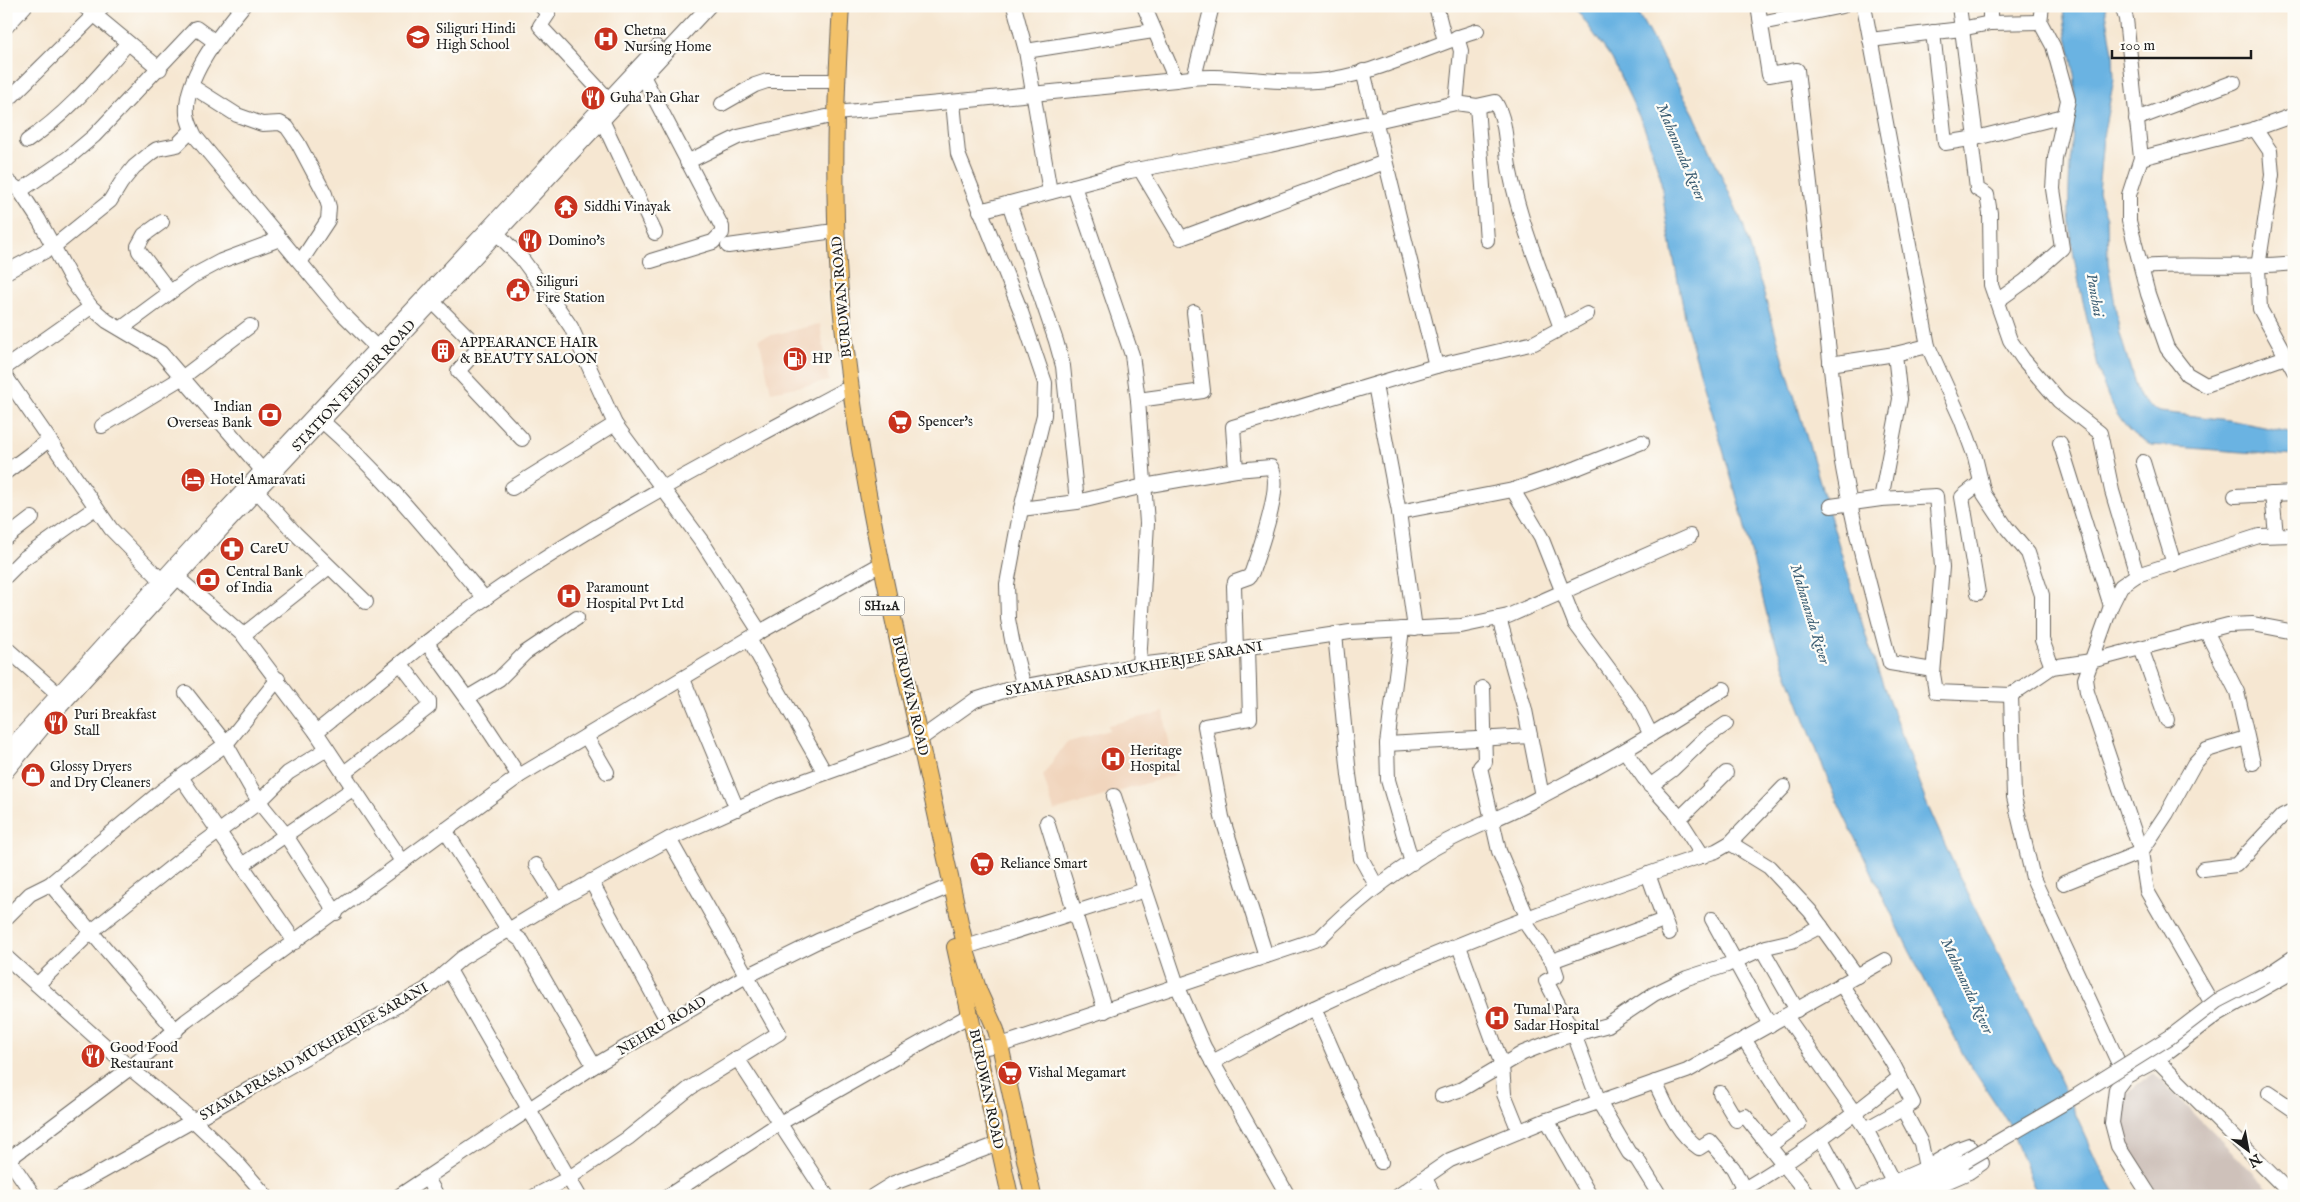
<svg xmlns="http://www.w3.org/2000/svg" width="2300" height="1202" font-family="'IM FELL English',serif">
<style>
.built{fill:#f1d5bd}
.industrial{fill:#cec1ba}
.water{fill:#6ab3e2;stroke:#43687f}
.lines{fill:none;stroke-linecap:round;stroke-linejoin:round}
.minor-casing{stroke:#68635c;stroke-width:16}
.major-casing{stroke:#68635c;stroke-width:18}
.minor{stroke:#fff;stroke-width:14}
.major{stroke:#f3c26a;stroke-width:16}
.minor-bridge-casing{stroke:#68635c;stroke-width:16;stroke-linecap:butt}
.minor-bridge{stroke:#fff;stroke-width:14}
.labels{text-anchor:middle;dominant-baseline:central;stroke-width:4.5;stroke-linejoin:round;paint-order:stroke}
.shield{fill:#fdfcf7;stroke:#605f5e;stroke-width:1}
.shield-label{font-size:12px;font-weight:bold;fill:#1c1c1c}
.poi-label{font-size:14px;fill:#1c1c1c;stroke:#fdfcf7;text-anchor:start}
.street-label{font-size:14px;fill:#1c1c1c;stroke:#fdfcf7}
.water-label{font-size:15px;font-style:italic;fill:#3f6075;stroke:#fdfcf7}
</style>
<rect width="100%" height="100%" fill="#fdfcf7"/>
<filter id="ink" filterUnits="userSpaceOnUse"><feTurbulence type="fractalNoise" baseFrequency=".02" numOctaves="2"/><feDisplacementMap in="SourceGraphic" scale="10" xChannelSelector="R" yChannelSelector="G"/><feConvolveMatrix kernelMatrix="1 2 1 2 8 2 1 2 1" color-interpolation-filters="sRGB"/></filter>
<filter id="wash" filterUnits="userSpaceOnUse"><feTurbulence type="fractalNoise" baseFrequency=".0096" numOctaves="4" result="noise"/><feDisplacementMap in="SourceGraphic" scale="20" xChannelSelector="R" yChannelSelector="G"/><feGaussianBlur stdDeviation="1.12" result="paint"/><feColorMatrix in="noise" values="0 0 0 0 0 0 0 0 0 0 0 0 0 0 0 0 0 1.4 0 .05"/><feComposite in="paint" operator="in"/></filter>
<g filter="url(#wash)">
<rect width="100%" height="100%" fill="#f6e7d2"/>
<g class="built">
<polygon points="820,324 829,381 771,392 759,338"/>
<polygon points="1164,712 1174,775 1054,811 1043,775 1066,743 1109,730 1108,725"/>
</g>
<polygon class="industrial" points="2154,1073 2276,1196 2157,1196 2122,1137 2126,1094"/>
<g class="water">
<polygon points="1574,6 1634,6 1694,114 1743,224 1869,646 1926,802 1961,880 2035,1026 2100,1167 2117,1196 2040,1196 2034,1187 2008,1122 1964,1056 1909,950 1833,793 1771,631 1740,508 1687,327 1666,219 1660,175 1644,127 1612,59"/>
<path d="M2063,6H2105L2113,53L2114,79L2103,137L2098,192L2107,218L2108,263L2120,334L2139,397L2150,407L2160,412L2229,420L2294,433V456L2151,445C2134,438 2123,425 2114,409C2099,381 2094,349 2087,319C2077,275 2067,232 2069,187C2070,154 2075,122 2075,89C2075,60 2064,34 2063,6Z"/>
</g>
</g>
<g filter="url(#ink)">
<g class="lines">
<defs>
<g id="minor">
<polyline points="84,6 160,69"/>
<path d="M243,6C221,33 184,77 187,114C188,121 192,130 195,136L342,313L377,348"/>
<polyline points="541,6 548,14 540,26 608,99"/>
<polyline points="1014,6 1026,51 1050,192"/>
<polyline points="1144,6 1176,80"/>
<polyline points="1436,6 1445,41"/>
<path d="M1758,6L1769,75L1797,70L1841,457C1853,527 1872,594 1890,663L1933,670"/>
<polyline points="1864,6 1928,346 1961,419 1975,457 1984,494 2006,527 2028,553 2042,595 2042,640 2052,667"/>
<polyline points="1959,6 1976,138"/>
<polyline points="1990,6 1990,23"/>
<polyline points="2122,6 2126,19 2141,158 2129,195 2129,221 2148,294 2167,348 2187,374 2206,385 2286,357"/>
<polyline points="1761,23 1842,6"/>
<polyline points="6,27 25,6"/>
<polyline points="1933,32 1945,143 1976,138 2064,116"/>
<path d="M1457,37L1461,51L1456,103L1477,106L1495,102C1508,123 1505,149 1510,172C1521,226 1543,277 1561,328"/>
<polyline points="1870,40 1961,29 1990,23 2040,22"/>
<polyline points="1026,51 1153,31"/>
<polyline points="1363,71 1436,366"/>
<polyline points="643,76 722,227 722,233 713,242 651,261"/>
<polyline points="1194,77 1212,6"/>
<polyline points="193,87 237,115 262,124 280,123 287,127 298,143 325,194 329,207 328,220 301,261"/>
<polyline points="6,102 103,6"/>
<polyline points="953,102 958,154 1020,309 1045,383 1044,415 1021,509 1007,584 1008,619 1013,645 1024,687"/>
<polyline points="722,104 755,85 767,81 828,81"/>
<polyline points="1477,106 1487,240"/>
<path d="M836,113L1176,80C1223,71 1269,85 1316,81C1370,77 1426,47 1477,31"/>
<polyline points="2136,119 2234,82"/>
<polyline points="602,120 655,233"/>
<polyline points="2255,129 2270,151 2272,175 2258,267 2260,309 2294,371"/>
<polyline points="1971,139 1977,189 1987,195 1990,213 1991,285 2010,340 2023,359 2059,401 2100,433 2112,491 2137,575"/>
<path d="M27,141C67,114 96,79 128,43"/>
<polyline points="2141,158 2255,129 2294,115"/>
<polyline points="687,162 738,137 826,117"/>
<polyline points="1140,169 1181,238 1385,162"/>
<polyline points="6,180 20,191 39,220 72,281 91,307 107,321 161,353 268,477"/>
<polyline points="1074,186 1132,355 1138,400 1147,523 1139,665"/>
<polyline points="20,191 68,158 94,136 196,28 214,41"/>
<polyline points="1009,203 1056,341 1063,366 1077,502"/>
<polyline points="980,211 1130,171 1270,145 1456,103"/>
<polyline points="162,222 144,235 138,246 139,251 170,292"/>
<polyline points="491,227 522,259 558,308 571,327 615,424 703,543 760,632"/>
<polyline points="728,246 827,232"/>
<path d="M2142,267C2192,263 2243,269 2294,263"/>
<polyline points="6,272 53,247 110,201 121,183 134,167 151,153 157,149 177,145 192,130"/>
<polyline points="1997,301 2025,281 2062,248 2053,189 2055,158 2068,100 2053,46 2040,22 2042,6"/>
<polyline points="433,302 479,348 458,371 522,439"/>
<polyline points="122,328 191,277 221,261 280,239"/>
<polyline points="1830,364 1895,354"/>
<polyline points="6,367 91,307"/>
<polyline points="6,377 111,529 167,586"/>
<polyline points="1375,385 1399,512 1415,629"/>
<polyline points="1138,400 1203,391 1194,312"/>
<path d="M322,421C383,474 433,537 485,599"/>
<polyline points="102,426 183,377 250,326"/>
<polyline points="2060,443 2111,606"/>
<polyline points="2143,462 2174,564"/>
<path d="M1236,470L1271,467C1284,484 1259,551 1252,572L1249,577L1235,582L1234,586L1236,649"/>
<polyline points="6,472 49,440"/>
<polyline points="512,488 615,424"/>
<polyline points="1513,490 1541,537 1575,623 1637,707 1651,735"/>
<polyline points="257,491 295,533 366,602"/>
<polyline points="2272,494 2276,535"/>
<polyline points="2235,496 2294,493"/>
<polyline points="1881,499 1900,399 1895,354 1928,346"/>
<polyline points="1831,506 1881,499 1936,496 1942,567 1933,674 1936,692 2011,695 2052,667 2091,661 2228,625 2253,624 2294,632"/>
<polyline points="1021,509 1077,502 1144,486 1236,470 1233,427 1436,366 1534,343 1587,314"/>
<polyline points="1399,512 1513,490 1577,468 1642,442"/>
<polyline points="6,538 32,518"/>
<polyline points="6,576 23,559 95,508"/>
<polyline points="178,578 243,635 316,732 402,861"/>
<polyline points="1978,593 1962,497 1981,482"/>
<polyline points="1499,618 1525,710 1542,796"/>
<polyline points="1402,629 1387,744 1388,780 1412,863"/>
<polyline points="2206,631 2237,692 2253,763"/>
<polyline points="1335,634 1349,775 1361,858 1377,887"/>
<polyline points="243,635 329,567"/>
<polyline points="749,639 825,773"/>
<polyline points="427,643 474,708 519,776"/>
<polyline points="6,648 57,693"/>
<polyline points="1248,648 1250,718 1205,726 1222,817 1266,956"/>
<polyline points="2141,648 2167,720"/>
<polyline points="683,679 737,809"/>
<polyline points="1483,688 1485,762 1480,767 1499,851 1528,919"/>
<polyline points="186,693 226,744 259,802 285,834 336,913"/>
<polyline points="2011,695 2014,797 2033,878 2125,1077"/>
<polyline points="467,698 499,679 525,653 577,618"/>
<path d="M316,732C375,685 432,635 494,592C605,516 724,454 842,391"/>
<polyline points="586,736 607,772"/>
<polyline points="1387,744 1530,736"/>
<polyline points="1625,751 1644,778 1674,811 1703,856"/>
<polyline points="6,752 211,525 657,47"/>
<polyline points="6,772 60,707 220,531 709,6"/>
<polyline points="344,773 429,707 429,701 401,664"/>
<polyline points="181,777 295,942"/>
<polyline points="1650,786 1673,769 1704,739 1726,724"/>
<polyline points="1114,796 1177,985 1204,1047 1288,1196"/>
<polyline points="1679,819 1726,773"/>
<polyline points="1047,822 1105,1011"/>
<polyline points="445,830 509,931 522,941 594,1066"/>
<polyline points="1730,843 1769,867 1810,911 1857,976"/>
<polyline points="242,865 354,788"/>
<polyline points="536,865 558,900"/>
<polyline points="2203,869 2236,865 2282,816 2294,810"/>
<polyline points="1648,874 1669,933"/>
<polyline points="591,881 668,1022"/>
<polyline points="2064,883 2141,852 2167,813 2194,764 2207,750 2246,738"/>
<polyline points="50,884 176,1031"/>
<polyline points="6,918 30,894 50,884 163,790 226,744 278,679"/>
<polyline points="1712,919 1770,1025"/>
<polyline points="1524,921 1552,961 1664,920"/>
<polyline points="1459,946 1502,1065 1504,1094 1519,1131"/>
<polyline points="966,947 1145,890"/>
<polyline points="1762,949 1797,1010"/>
<polyline points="6,957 130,1068 194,1121 232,1157 266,1196"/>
<polyline points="1552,961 1557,976 1546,981 1574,1034 1599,1102 1629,1153 1637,1159 1660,1196"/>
<polyline points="449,970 579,1196"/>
<polyline points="2267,975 2294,957"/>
<polyline points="38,984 92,931 179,861 259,802 288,773 327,749"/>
<polyline points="1841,984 1892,1062 1913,1103 1866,1129"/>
<polyline points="1314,1008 1381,1162"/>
<polyline points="2218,1014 2147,891 2141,852 2087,692 2085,679 2111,606 2121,586 2137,575 2259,536 2294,535"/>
<polyline points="1786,1016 1866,1129 1893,1182"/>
<polyline points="1744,1039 1799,1124 1769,1146"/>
<path d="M977,1049L1007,1043L1320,938C1352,905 1387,877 1426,853C1461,831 1502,818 1538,798C1602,765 1664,728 1724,689"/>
<polyline points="737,1058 827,1196"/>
<polyline points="2157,1060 2293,1196"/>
<path d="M1212,1062C1247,1045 1281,1024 1316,1007C1445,946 1581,896 1716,851L1730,843L1784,787"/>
<path d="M1655,1082C1667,1107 1676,1132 1699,1148L1710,1141L1733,1168L1744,1189"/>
<polyline points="1720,1093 1736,1120 1745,1116 1809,1196"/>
<polyline points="2269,1093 2294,1110"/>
<polyline points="1442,1096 1462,1089 1523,1053 1561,1038 1608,1025 1654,994 1687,978 1727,965 1766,947 1792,941 1821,926"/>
<polyline points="1903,1109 1921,1143 1926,1168"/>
<polyline points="1547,1120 1590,1196"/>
<polyline points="1821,1139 1852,1196"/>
<polyline points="6,1155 34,1196"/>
<polyline points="9,1159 130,1068 186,1021 519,776 760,632 881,564"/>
<polyline points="427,1178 437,1196"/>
<polyline points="1425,1178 1434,1196"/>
<polyline points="59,1196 425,990 462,958 558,900 669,839 773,792 920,739 975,700 1010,689 1139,665 1189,659 1236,649 1350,632 1461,626 1508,616 1690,536"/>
<polyline points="399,1196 594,1066 739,980 818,941 943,889"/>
<polyline points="535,1196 569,1178 628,1138 690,1088 779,1033 669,839"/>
<polyline points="668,1196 780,1123 970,1015"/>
<polyline points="873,1196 894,1183 998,1144"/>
<polyline points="1398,1196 1450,1160 1547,1120 1687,1071 1885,960"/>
<path d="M1732,1196C1792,1162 1846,1121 1900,1077"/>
<polyline points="1862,1196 1926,1168 1958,1149 1969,1145 1982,1163 1969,1172 1914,1196"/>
<polyline points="1890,1196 1965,1161"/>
<polyline points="2150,1196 2118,1146 2112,1123 2116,1089 2125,1077 2157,1060 2218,1014 2294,971"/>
</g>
<g id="major">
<path d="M841,6C835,105 832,206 841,305C854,443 884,579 914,714C932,794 949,874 967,954L979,992L996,1030L1000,1045L1033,1196"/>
<polyline points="955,947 1010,1196"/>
</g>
</defs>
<use href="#minor" class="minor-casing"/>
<use href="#major" class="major-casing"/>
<use href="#minor" class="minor"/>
<use href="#major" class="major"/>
<defs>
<polyline id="minor-bridge" points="1965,1161 2076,1096 2170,1037 2217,1001 2267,975"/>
</defs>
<use href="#minor-bridge" class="minor-bridge-casing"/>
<use href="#minor-bridge" class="minor-bridge"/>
</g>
</g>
<defs>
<symbol id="school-disc" viewBox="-11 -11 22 22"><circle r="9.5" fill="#c8321e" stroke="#fdfcf7"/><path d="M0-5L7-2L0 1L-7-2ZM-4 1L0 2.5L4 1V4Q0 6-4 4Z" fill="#fff"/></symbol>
<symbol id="hospital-disc" viewBox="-11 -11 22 22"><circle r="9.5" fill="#c8321e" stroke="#fdfcf7"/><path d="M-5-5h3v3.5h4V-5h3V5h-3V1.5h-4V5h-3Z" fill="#fff"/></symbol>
<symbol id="restaurant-disc" viewBox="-11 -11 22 22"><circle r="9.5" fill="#c8321e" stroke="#fdfcf7"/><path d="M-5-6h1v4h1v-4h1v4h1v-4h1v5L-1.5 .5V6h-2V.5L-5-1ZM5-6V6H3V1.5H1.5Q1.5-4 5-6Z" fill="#fff"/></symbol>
<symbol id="temple-disc" viewBox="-11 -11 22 22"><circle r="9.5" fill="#c8321e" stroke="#fdfcf7"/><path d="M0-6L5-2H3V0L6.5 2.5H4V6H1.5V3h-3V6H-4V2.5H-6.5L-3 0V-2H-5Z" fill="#fff"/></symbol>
<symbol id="civic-disc" viewBox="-11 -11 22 22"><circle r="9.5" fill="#c8321e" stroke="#fdfcf7"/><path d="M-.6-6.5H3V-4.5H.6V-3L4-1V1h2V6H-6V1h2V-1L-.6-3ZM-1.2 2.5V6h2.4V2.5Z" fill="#fff"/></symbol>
<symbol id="building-disc" viewBox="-11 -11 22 22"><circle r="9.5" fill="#c8321e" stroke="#fdfcf7"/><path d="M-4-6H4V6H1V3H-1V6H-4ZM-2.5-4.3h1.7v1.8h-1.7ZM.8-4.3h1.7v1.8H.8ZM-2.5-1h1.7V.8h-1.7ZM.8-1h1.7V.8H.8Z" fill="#fff"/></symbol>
<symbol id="fuel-disc" viewBox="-11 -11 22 22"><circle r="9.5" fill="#c8321e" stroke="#fdfcf7"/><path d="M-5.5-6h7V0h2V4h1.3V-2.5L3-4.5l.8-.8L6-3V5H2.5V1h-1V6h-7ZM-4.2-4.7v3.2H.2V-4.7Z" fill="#fff"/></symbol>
<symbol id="bank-disc" viewBox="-11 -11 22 22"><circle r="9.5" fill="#c8321e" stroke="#fdfcf7"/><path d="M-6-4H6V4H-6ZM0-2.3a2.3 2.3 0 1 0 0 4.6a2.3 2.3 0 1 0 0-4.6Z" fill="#fff"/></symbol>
<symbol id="supermarket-disc" viewBox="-11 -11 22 22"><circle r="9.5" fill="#c8321e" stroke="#fdfcf7"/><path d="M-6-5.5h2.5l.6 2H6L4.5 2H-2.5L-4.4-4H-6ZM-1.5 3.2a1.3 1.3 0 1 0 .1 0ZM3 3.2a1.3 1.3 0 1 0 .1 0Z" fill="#fff"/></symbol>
<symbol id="hotel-disc" viewBox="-11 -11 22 22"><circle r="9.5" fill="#c8321e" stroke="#fdfcf7"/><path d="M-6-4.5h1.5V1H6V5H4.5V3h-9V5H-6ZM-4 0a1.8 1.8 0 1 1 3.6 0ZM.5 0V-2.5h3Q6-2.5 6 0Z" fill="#fff"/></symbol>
<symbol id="pharmacy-disc" viewBox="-11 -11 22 22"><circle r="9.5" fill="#c8321e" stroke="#fdfcf7"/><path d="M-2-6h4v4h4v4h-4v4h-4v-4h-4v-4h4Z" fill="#fff"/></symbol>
<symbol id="shop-disc" viewBox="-11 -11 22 22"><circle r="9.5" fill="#c8321e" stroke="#fdfcf7"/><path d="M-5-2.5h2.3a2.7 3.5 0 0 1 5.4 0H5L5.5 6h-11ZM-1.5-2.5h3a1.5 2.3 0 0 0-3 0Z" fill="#fff"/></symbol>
</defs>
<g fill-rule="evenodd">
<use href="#school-disc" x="404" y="23" width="28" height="28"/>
<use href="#hospital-disc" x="592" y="25" width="28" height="28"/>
<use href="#restaurant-disc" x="579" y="84" width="28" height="28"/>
<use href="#temple-disc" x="552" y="193" width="28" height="28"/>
<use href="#restaurant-disc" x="516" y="227" width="28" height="28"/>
<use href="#civic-disc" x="504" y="276" width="28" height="28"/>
<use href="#building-disc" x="429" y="337" width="28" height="28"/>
<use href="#fuel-disc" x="781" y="345" width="28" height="28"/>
<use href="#bank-disc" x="256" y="401" width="28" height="28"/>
<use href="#supermarket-disc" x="886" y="408" width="28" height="28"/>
<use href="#hotel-disc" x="179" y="466" width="28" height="28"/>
<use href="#pharmacy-disc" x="218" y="535" width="28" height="28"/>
<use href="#bank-disc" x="194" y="566" width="28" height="28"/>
<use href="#hospital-disc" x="555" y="582" width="28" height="28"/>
<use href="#restaurant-disc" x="42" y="709" width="28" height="28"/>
<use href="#hospital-disc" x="1099" y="745" width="28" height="28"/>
<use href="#shop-disc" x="19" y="761" width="28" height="28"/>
<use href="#supermarket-disc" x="968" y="850" width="28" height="28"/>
<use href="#hospital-disc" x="1483" y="1004" width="28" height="28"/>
<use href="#restaurant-disc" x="79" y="1042" width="28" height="28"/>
<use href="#supermarket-disc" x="996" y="1059" width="28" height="28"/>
</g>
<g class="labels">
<rect class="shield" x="859.5" y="596.5" width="45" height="19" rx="4"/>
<g class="shield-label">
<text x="882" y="606">SH12A</text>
</g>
<g class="poi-label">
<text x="436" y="29">Siliguri Hindi<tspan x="436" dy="16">High School</tspan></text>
<text x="624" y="31">Chetna<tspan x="624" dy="16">Nursing Home</tspan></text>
<text x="610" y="98">Guha Pan Ghar</text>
<text x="584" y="207">Siddhi Vinayak</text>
<text x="548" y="241">Domino's</text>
<text x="536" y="282">Siliguri<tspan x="536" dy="16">Fire Station</tspan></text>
<text x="460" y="343">APPEARANCE HAIR<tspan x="460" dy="16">&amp; BEAUTY SALOON</tspan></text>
<text x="812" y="359">HP</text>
<text x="252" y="407" text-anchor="end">Indian<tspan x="252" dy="16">Overseas Bank</tspan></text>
<text x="918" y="422">Spencer's</text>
<text x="210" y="480">Hotel Amaravati</text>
<text x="250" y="549">CareU</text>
<text x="226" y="572">Central Bank<tspan x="226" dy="16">of India</tspan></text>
<text x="586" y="588">Paramount<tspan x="586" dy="16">Hospital Pvt Ltd</tspan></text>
<text x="74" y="715">Puri Breakfast<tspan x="74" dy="16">Stall</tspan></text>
<text x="1130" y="751">Heritage<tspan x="1130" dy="16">Hospital</tspan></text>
<text x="50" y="767">Glossy Dryers<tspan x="50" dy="16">and Dry Cleaners</tspan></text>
<text x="1000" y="864">Reliance Smart</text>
<text x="1514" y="1010">Tumal Para<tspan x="1514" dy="16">Sadar Hospital</tspan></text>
<text x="110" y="1048">Good Food<tspan x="110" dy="16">Restaurant</tspan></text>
<text x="1028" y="1073">Vishal Megamart</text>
</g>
<g class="street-label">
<text transform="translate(842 297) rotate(-95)">BURDWAN ROAD</text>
<text transform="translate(354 386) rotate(-47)">STATION FEEDER ROAD</text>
<text transform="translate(1134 669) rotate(-10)">SYAMA PRASAD MUKHERJEE SARANI</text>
<text transform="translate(910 696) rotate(77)">BURDWAN ROAD</text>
<text transform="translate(662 1026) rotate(-31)">NEHRU ROAD</text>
<text transform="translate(314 1052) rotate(-30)">SYAMA PRASAD MUKHERJEE SARANI</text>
<text transform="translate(986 1089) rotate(78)">BURDWAN ROAD</text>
</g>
<g class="water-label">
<text transform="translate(1681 152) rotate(67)">Mahananda River</text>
<text transform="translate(2095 295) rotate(80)">Panchai</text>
<text transform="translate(1810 614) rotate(73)">Mahananda River</text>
<text transform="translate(1967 986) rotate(65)">Mahananda River</text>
</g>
</g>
<rect width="2300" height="1202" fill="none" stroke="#fdfcf7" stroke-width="25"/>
<g transform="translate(2248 1150) rotate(148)" stroke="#fdfcf7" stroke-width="4" paint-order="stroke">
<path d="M0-4L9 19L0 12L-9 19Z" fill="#1c1c1c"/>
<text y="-8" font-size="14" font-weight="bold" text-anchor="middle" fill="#1c1c1c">N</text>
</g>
<path d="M2112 50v8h139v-8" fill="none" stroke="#1c1c1c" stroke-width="2.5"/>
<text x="2120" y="50" font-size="15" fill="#1c1c1c" stroke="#fdfcf7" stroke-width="4" paint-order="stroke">100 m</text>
</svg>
